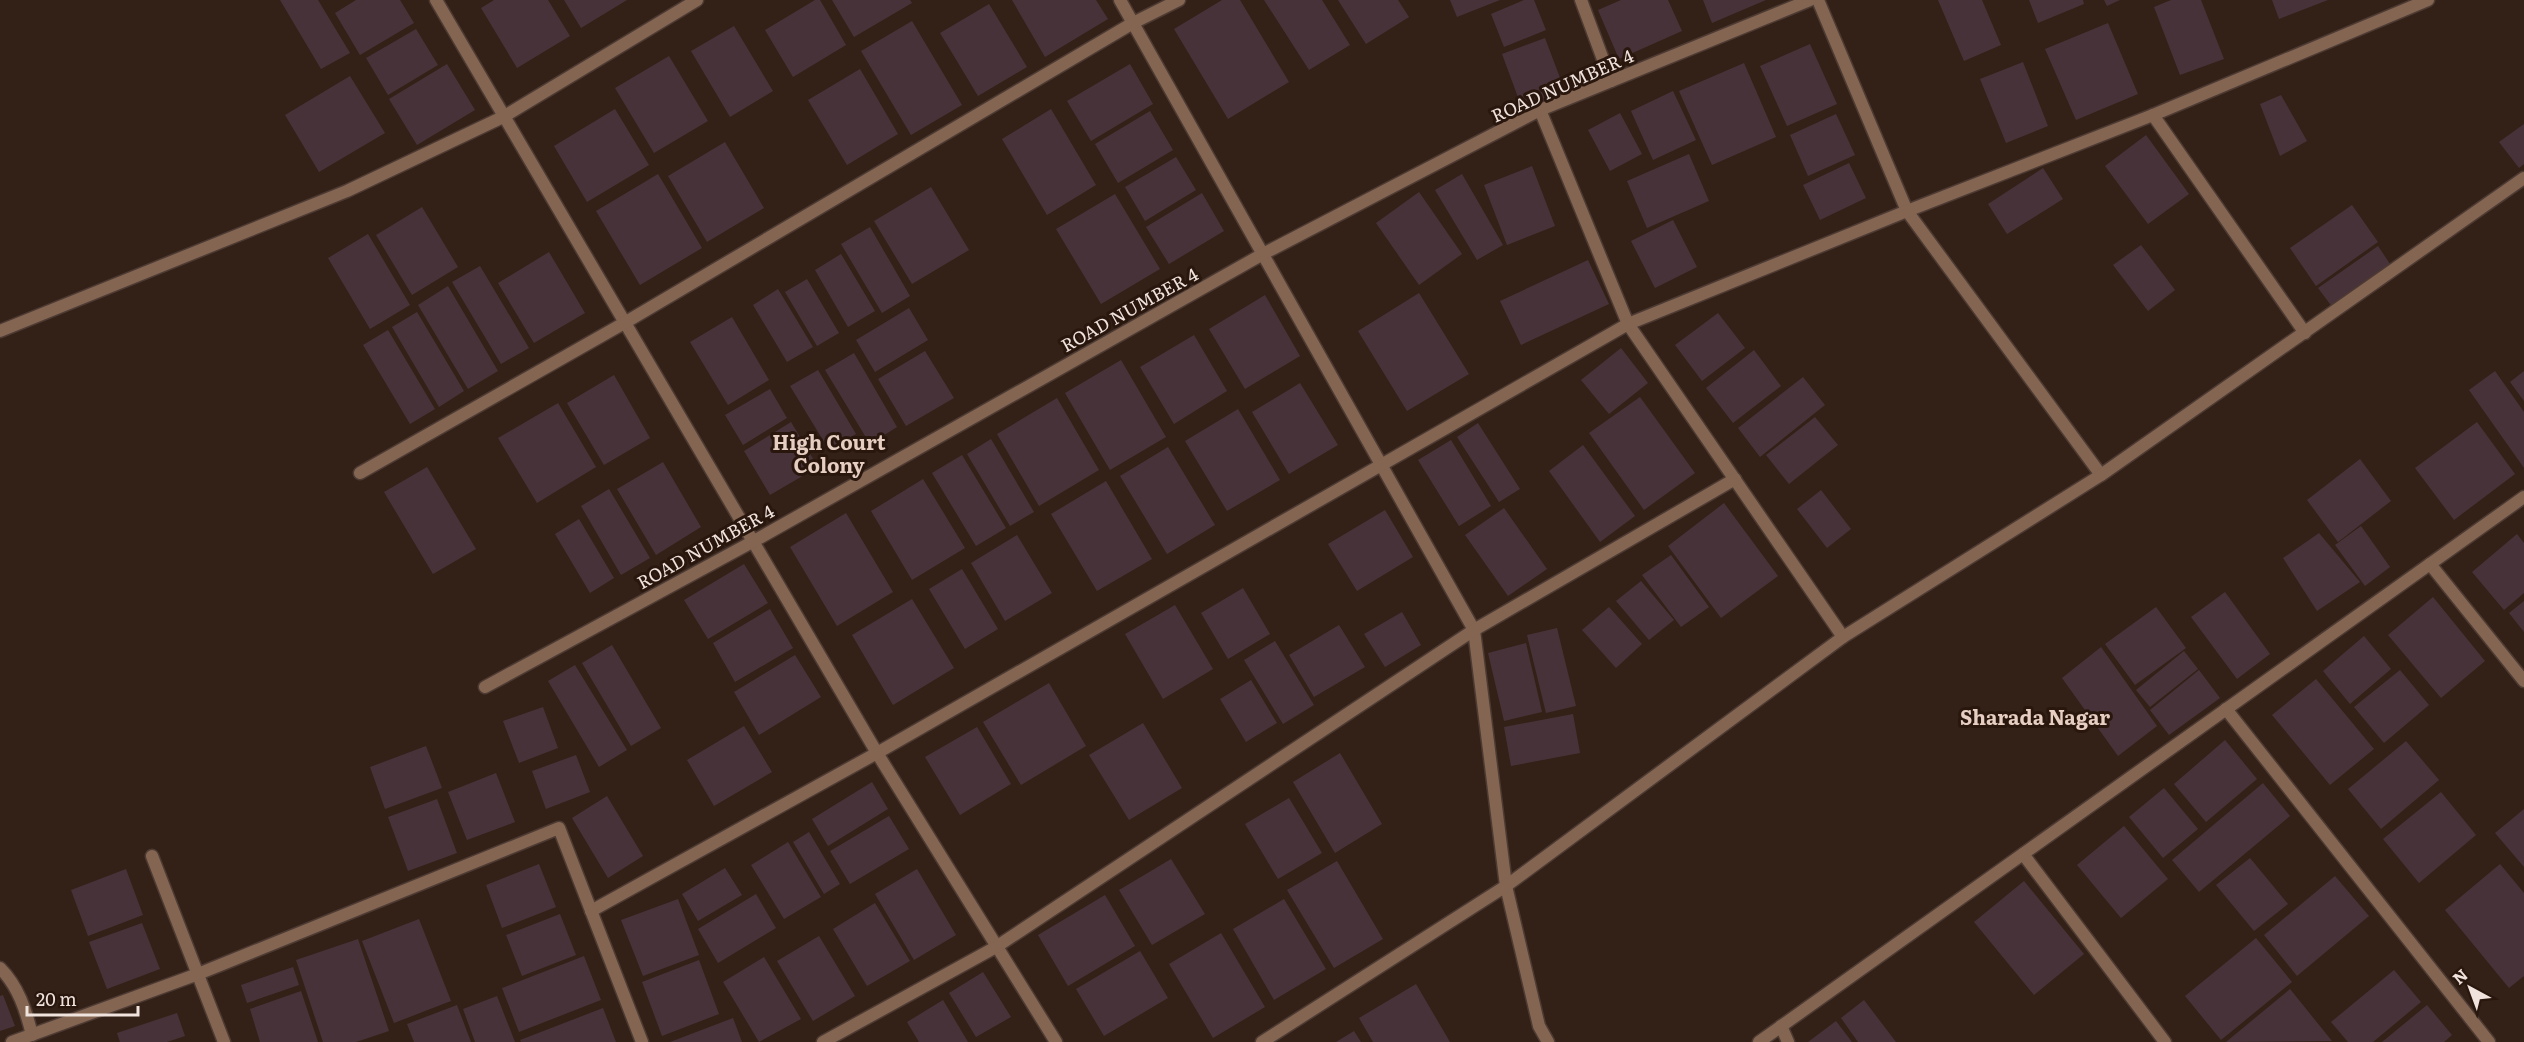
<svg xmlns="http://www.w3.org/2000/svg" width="2524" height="1042" font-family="Literata,serif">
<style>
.building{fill:#483239}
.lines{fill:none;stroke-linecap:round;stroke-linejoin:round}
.street-casing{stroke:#4d3b33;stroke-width:15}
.street{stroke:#836552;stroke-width:12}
.labels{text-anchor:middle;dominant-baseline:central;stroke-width:6;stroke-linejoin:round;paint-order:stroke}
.street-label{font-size:18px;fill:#f0e3dd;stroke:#29170e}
.neighbourhood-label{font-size:20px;font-weight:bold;fill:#e7cec2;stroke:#29170e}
</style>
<rect width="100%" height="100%" fill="#332017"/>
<g class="building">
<polygon points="280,0 318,0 350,53 321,69"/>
<polygon points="356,0 400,0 414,23 360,55 335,13"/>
<polygon points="494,0 548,0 570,36 517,68 481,8"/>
<polygon points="564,0 627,0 581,28"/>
<polygon points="815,0 820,0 846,45 793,77 765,30"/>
<polygon points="832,0 910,0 912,3 854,37"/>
<polygon points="1012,0 1096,0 1108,19 1045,57"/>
<polygon points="1222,0 1240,0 1289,82 1228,119 1174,29"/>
<polygon points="1264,0 1322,0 1350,45 1309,70"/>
<polygon points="1338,0 1398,0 1409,17 1366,44"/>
<polygon points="1450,0 1500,0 1457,17"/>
<polygon points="1524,0 1534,0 1546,30 1504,47 1491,14"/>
<polygon points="1621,0 1668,0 1682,31 1619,59 1598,10"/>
<polygon points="1703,0 1766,0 1712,23"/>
<polygon points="1938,0 1982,0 2001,45 1964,61"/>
<polygon points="2029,0 2083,0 2084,4 2038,23"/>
<polygon points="2104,0 2120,0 2107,6"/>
<polygon points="2171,0 2201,0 2224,59 2180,75 2154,7"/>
<polygon points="2272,0 2328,0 2279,19"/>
<polygon points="989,4 1027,67 978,96 940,33"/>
<polygon points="912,21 962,105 911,135 861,51"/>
<polygon points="2108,23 2138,94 2076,120 2045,49"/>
<polygon points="734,26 773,91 730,117 691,51"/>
<polygon points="416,29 438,65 388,95 366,58"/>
<polygon points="1545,38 1565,91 1522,108 1502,54"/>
<polygon points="1810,44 1837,104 1787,126 1760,66"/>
<polygon points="669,56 708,121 654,153 615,88"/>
<polygon points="2023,62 2048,126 2006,143 1980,79"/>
<polygon points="1744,63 1776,137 1712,165 1679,91"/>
<polygon points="447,64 475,110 417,145 389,99"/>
<polygon points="1130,64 1153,104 1091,141 1067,101"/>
<polygon points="860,69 898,134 847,165 808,100"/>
<polygon points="350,76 385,133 319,172 285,115"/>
<polygon points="1673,91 1696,140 1653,160 1631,111"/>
<polygon points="2281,95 2307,141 2280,156 2260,104"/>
<polygon points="615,109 649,165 587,202 554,146"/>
<polygon points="1051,109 1096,185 1047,215 1002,139"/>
<polygon points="1150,111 1173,150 1118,183 1095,144"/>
<polygon points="1620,113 1642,154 1610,171 1588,130"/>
<polygon points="1836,114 1855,155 1808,176 1790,135"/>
<polygon points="2524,124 2524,164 2519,168 2499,142"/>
<polygon points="2146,135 2189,194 2148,224 2105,166"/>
<polygon points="725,142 764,208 707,242 668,176"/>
<polygon points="1689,154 1709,201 1647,228 1627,181"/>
<polygon points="1176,157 1196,190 1145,221 1125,187"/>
<polygon points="1849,163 1866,198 1820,220 1803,185"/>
<polygon points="1532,166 1555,226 1507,245 1484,185"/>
<polygon points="2043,168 2063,199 2007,234 1988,204"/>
<polygon points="658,174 702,248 640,285 596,211"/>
<polygon points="1462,174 1503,245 1477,260 1435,190"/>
<polygon points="931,187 969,250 912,284 874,221"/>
<polygon points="1419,192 1462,254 1419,285 1376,223"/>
<polygon points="1202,193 1224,231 1169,264 1146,227"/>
<polygon points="1115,194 1160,269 1101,304 1056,229"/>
<polygon points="2352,205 2378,242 2316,286 2290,248"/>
<polygon points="422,207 458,267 412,295 376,235"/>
<polygon points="1673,220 1697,267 1655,288 1631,241"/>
<polygon points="870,227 910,296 882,313 841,244"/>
<polygon points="368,234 410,305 370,329 328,258"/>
<polygon points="2141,245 2175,290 2148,311 2113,265"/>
<polygon points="2378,246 2392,267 2333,308 2318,288"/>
<polygon points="549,252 585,313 534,343 498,283"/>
<polygon points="841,254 875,311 848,327 815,270"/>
<polygon points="1588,260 1609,304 1521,345 1500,301"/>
<polygon points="480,266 529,348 501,364 452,282"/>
<polygon points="807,279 839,333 817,346 785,292"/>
<polygon points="448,286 498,371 468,389 418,305"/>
<polygon points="778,289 813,347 787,362 753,305"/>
<polygon points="1419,293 1469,374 1407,411 1358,331"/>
<polygon points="1265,295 1300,356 1245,389 1209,329"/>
<polygon points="909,308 928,340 875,372 856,340"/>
<polygon points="417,312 464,391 439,407 392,327"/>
<polygon points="1718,313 1745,348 1702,381 1675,345"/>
<polygon points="732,317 769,380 728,405 690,342"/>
<polygon points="388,330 435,409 410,424 363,345"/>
<polygon points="1194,335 1227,391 1174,424 1140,367"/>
<polygon points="1621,348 1648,383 1609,414 1581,380"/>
<polygon points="1754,350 1781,386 1733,423 1706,388"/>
<polygon points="925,351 954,398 906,426 878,379"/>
<polygon points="854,353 897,427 870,444 825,370"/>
<polygon points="1121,360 1166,437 1110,470 1065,393"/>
<polygon points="818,370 856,434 829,450 790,386"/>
<polygon points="2495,371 2524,412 2524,468 2469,390"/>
<polygon points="2524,371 2524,401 2510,382"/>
<polygon points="614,375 650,438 604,465 567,403"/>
<polygon points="1803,377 1825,405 1760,457 1738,428"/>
<polygon points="1300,383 1338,445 1289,474 1252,412"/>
<polygon points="770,389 787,418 743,445 725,415"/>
<polygon points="1640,397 1695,473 1644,510 1589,433"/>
<polygon points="1057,398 1099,470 1039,506 997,434"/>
<polygon points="558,403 596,467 537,503 498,438"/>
<polygon points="1238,409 1280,480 1227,511 1185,441"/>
<polygon points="1815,417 1838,445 1789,484 1766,455"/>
<polygon points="791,422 818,467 770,495 744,451"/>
<polygon points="2477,422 2515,474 2454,520 2415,468"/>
<polygon points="1478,423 1520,489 1499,502 1457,437"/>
<polygon points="991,439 1034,512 1010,526 967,454"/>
<polygon points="1451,440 1491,506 1459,526 1418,460"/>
<polygon points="1583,445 1635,516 1600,542 1549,471"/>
<polygon points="1168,447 1215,525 1167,554 1120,476"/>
<polygon points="962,455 1006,528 976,546 932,473"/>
<polygon points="2360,459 2391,501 2338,542 2307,500"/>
<polygon points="663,462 701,527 656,555 617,489"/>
<polygon points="427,467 476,549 433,574 384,492"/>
<polygon points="923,479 965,548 912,580 871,511"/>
<polygon points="1106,481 1152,559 1097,591 1051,514"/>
<polygon points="609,489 650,558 621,575 581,506"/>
<polygon points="1821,490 1851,529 1827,548 1797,509"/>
<polygon points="1724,503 1778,576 1721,618 1668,546"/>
<polygon points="1504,508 1547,569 1508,596 1465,535"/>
<polygon points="1385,510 1413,557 1357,591 1328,544"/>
<polygon points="846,513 893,592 837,626 790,547"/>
<polygon points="579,519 614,578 590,593 555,534"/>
<polygon points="2361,526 2390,567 2365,586 2335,545"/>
<polygon points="2319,533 2360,582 2317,611 2283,558"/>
<polygon points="2517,534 2524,543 2524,593 2504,610 2472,572"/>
<polygon points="1017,535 1052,593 1005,621 971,563"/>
<polygon points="1671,555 1709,607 1681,627 1642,575"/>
<polygon points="744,564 768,603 708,639 684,600"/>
<polygon points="962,569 998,629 965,649 929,589"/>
<polygon points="1641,581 1674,620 1649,640 1616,601"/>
<polygon points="1243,588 1270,634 1228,659 1201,613"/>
<polygon points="2225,592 2270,654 2237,679 2191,617"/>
<polygon points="2433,597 2485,661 2441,698 2388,635"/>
<polygon points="912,599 954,668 893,705 852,635"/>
<polygon points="2524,601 2524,632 2509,613"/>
<polygon points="1175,605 1213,669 1163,699 1125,634"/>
<polygon points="1609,607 1642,644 1616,668 1582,630"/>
<polygon points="2156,607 2186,648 2135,685 2105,644"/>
<polygon points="770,609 793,648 735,682 713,643"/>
<polygon points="1402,612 1421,645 1385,667 1364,634"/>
<polygon points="1339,625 1365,667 1314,697 1289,655"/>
<polygon points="1557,628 1576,706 1546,713 1527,635"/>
<polygon points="2364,636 2391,669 2350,704 2323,671"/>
<polygon points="1275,641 1314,705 1283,724 1244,660"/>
<polygon points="1526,643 1542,712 1504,721 1488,653"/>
<polygon points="612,645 661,728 631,746 582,663"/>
<polygon points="2101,647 2157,726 2118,756 2062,678"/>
<polygon points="2184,651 2198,669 2150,707 2136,690"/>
<polygon points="795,655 821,697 759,735 734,692"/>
<polygon points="575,665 627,750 599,767 548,681"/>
<polygon points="2199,670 2220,698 2169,735 2150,710"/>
<polygon points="2400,670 2429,705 2384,743 2354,707"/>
<polygon points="2316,679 2374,749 2330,785 2272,715"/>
<polygon points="1251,680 1277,723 1246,742 1220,699"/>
<polygon points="1049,683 1086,746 1021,785 983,722"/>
<polygon points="543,707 558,748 519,763 503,721"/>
<polygon points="1573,714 1580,753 1511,766 1504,727"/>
<polygon points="1143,723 1182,788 1129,820 1089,755"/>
<polygon points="744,726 772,772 714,806 687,760"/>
<polygon points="977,727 1011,784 960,815 925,757"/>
<polygon points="2225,740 2257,779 2206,822 2174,784"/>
<polygon points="2406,741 2439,780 2381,829 2348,789"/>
<polygon points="426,746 442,788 385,809 370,767"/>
<polygon points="1340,753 1382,824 1335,853 1293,782"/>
<polygon points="576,755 590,792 546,809 532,771"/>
<polygon points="496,773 515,822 467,840 448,792"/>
<polygon points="872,782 888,809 828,846 812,819"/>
<polygon points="2263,783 2290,816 2199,892 2172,860"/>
<polygon points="2164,788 2198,829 2163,858 2129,817"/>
<polygon points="2441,792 2476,835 2419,883 2383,839"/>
<polygon points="607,796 643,856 608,878 572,818"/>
<polygon points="1289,798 1322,853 1278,879 1245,824"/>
<polygon points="437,799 457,853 408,871 388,817"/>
<polygon points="2524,809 2524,867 2495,833"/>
<polygon points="889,816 909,849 850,884 830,851"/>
<polygon points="2124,826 2168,879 2121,918 2077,865"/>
<polygon points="809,832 840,884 824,894 793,842"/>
<polygon points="788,842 821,897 784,919 751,865"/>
<polygon points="2250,858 2288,904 2254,931 2216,885"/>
<polygon points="1171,859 1205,914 1152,945 1119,890"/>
<polygon points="1337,861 1383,939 1334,968 1287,890"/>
<polygon points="539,864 556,907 502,928 486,885"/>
<polygon points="2500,864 2524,893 2524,976 2509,988 2445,910"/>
<polygon points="725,868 742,895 698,921 682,894"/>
<polygon points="126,869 143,915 88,936 71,890"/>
<polygon points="917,869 956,935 914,960 875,894"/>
<polygon points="2335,876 2369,916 2297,976 2264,935"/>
<polygon points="2024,881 2084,954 2034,995 1974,922"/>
<polygon points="756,894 776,928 718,963 698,929"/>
<polygon points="1105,895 1135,946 1068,986 1038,935"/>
<polygon points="678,899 699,955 643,976 621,920"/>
<polygon points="1284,899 1326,969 1274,1000 1233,929"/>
<polygon points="875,903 910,961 867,986 833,929"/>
<polygon points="560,914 576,955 522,976 506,935"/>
<polygon points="419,919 451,1001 394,1023 362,941"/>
<polygon points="142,923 160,969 107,989 89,942"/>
<polygon points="1221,933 1265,1007 1213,1038 1169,964"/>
<polygon points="819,936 855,996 813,1021 777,961"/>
<polygon points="2256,938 2292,982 2221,1040 2185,996"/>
<polygon points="358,939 389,1031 356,1042 323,1042 296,960"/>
<polygon points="1140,951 1168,998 1104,1036 1076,989"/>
<polygon points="584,956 601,1000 519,1032 502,988"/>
<polygon points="764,957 801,1019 759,1042 723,982"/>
<polygon points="699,960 719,1014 662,1036 642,982"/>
<polygon points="293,967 299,985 247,1003 241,985"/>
<polygon points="2394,970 2421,1002 2373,1042 2348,1042 2331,1022"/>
<polygon points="983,972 1011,1017 976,1037 949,993"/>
<polygon points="1416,984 1450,1042 1373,1042 1359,1018"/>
<polygon points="2290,989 2332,1041 2226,1042"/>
<polygon points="301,991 318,1042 260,1042 250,1009"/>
<polygon points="3,995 15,1026 0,1031 0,996"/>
<polygon points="497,996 515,1042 475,1042 463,1009"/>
<polygon points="943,1000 968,1042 919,1042 907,1022"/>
<polygon points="1864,1000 1896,1042 1858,1042 1841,1018"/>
<polygon points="457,1005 471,1042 414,1042 407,1024"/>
<polygon points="2427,1005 2452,1035 2444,1042 2382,1042"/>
<polygon points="603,1008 616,1042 521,1042 520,1040"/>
<polygon points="177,1013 185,1036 167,1042 120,1042 117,1033"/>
<polygon points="733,1018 742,1042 670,1042"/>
<polygon points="1836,1021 1852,1042 1808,1042"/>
<polygon points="1354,1031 1361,1042 1336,1042"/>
</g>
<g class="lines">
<defs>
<g id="street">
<polyline points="436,0 877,753 1056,1042"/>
<polyline points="1120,0 1474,630 1506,886 1539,1026 1548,1042"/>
<polyline points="1581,0 1611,81"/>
<polyline points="1818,0 1907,211 2101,475"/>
<polyline points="1540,110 1628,324 1843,637"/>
<polyline points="2153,115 2305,333"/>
<polyline points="0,331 347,191 503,117 697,0"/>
<polyline points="360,473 626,322 1133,23 1179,0"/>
<polyline points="2430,564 2524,681"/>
<polyline points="485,687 754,541 1263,254 1540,110 1810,0"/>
<polyline points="2226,709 2489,1042"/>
<polyline points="2023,854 2165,1042"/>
<polyline points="152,856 224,1042"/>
<polyline points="591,911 877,753 1628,324 1907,211 2153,115 2428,0"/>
<path d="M0,968C18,986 26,1010 32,1035"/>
<polyline points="1781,1026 1788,1042"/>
<polyline points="12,1042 198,974 559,828 642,1042"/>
<polyline points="823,1042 996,947 1474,630 1735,479"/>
<polyline points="1262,1042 1506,886 1843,637 2101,475 2524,178"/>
<polyline points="1759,1042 2524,497"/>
</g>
</defs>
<use href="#street" class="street-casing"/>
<use href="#street" class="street"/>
</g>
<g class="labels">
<g class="street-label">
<text transform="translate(1562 85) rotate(-24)">ROAD NUMBER 4</text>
<text transform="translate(1129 309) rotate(-29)">ROAD NUMBER 4</text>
<text transform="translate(705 546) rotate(-29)">ROAD NUMBER 4</text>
</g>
<g class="neighbourhood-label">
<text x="829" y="441">High Court<tspan x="829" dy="23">Colony</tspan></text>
<text x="2035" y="716">Sharada Nagar</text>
</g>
</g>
<g transform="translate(2470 988) rotate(319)" stroke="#29170e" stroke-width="4.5" paint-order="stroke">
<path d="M0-4.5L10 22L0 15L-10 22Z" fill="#f0e3dd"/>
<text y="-9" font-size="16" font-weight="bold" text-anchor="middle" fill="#f0e3dd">N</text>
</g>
<path d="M27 1006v9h111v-9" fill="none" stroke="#f0e3dd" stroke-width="3"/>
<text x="36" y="1006" font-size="18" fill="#f0e3dd" stroke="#29170e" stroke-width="4.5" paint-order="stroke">20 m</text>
</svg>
